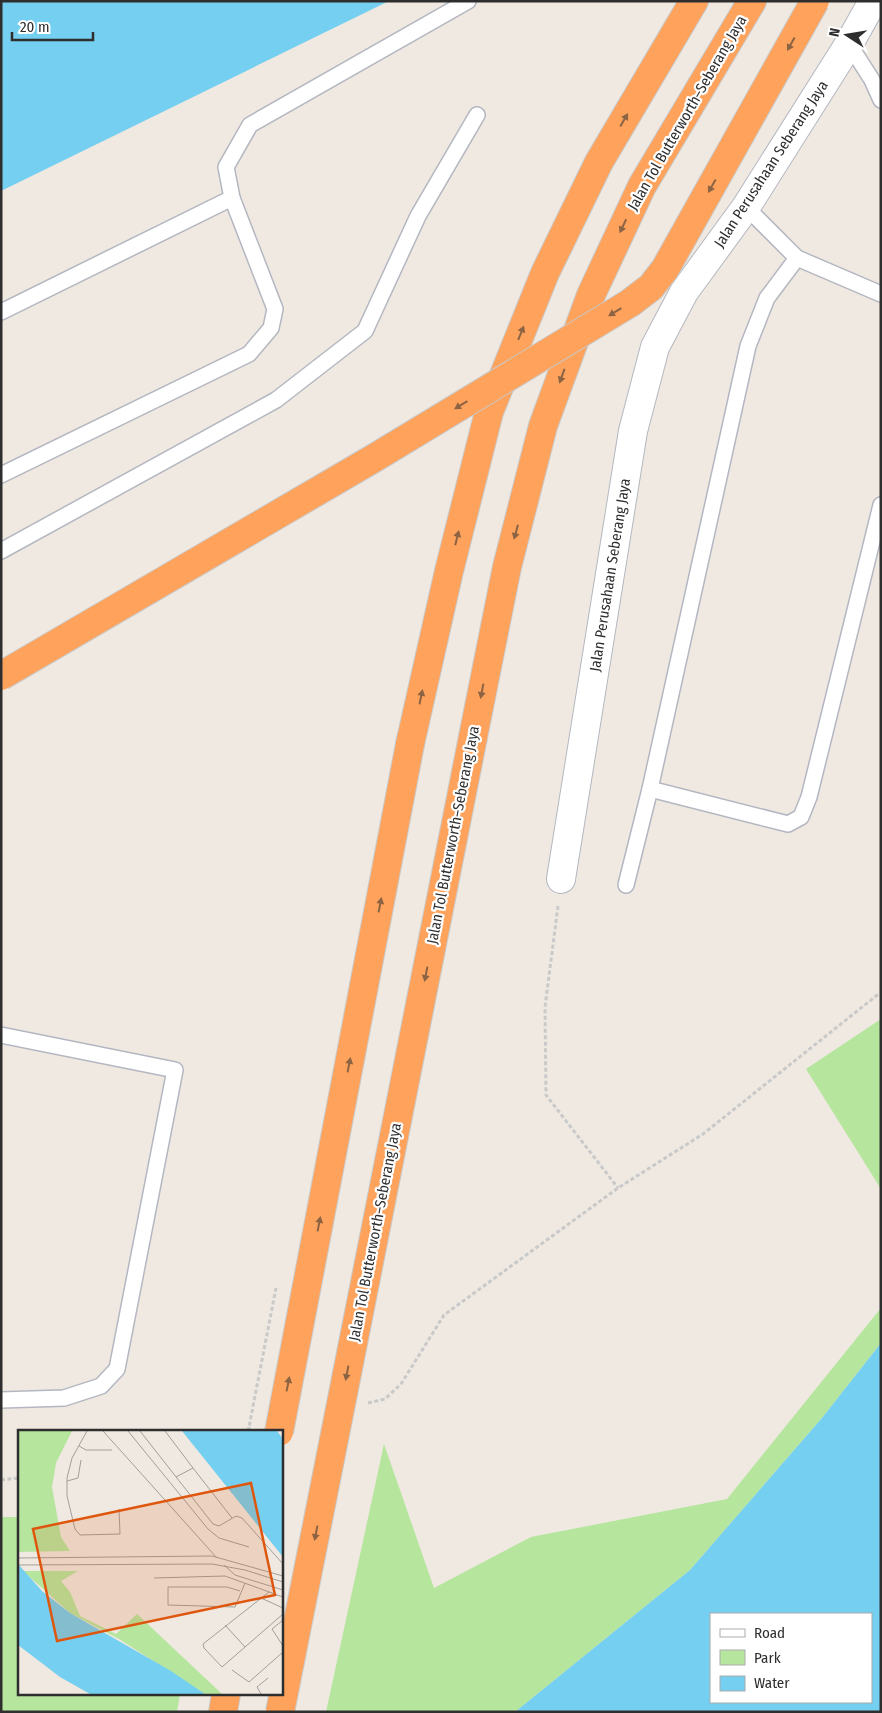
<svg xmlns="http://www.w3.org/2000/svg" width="882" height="1713" font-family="'Fira Sans Condensed',sans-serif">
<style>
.green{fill:#b6e59e}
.water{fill:#75cff0;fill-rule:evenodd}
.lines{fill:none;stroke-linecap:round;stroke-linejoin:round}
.lane-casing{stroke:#b4b7c1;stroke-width:18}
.street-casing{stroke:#b4b7c1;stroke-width:30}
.highway-casing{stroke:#c9c9c9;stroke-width:30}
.path{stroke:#c9c9c9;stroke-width:3;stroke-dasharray:4 2.5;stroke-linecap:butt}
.lane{stroke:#fff;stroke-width:15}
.street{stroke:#fff;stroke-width:28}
.highway{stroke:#ffa35c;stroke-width:28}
.highway-bridge-casing{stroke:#c9c9c9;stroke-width:30;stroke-linecap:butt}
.path-bridge{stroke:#c9c9c9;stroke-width:3;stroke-dasharray:4 2.5;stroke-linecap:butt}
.highway-bridge{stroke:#ffa35c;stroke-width:28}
.oneway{fill:#8c6343}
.labels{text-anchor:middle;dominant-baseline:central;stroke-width:4.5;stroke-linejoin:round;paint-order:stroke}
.street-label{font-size:15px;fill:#2e2e2e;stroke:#fff}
.inset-road{fill:none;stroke:#a29e99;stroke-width:1}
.view{fill:#df570e;fill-opacity:0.15;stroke:#df570e;stroke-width:2.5}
.inset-edge{fill:none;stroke:#2e2e2e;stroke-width:2.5}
</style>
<rect width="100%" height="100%" fill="#efe9e1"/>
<g class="green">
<polygon points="881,1019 881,1189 806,1069"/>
<polygon points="881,1308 881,1343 822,1418 690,1570 515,1712 326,1712 384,1444 434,1588 531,1537 727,1499"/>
<polygon points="1,1517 19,1517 19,1694 180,1694 177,1712 1,1712"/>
</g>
<g class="water">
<polygon points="1,1 389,1 1,191"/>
<path d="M881,1343V1712H515L690,1570L822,1418ZM711,1614H871V1702H711Z"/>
</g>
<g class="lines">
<defs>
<g id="lane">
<polyline points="849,44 872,80 881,100"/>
<polyline points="746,207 797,258 881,294"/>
<polyline points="797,258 767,298 748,346 650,789 788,824 801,817 809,797 881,505"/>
<polyline points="1,312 232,198"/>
<polyline points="1,475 249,354 271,328 275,309 232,198 226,167 250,125 468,1"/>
<polyline points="1,551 276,400 365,331 418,216 477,115"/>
<polyline points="626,885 650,789"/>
<polyline points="1,1035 175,1070 117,1369 101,1386 64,1398 1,1400"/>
</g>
<polyline id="street" points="561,879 633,431 655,347 684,292 746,207 849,44 873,1"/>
<g id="highway">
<polyline points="473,737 507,567 543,426 591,295 642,186 752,1"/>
<polyline points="410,744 449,571 489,412 545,273 599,162 694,1"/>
<polyline points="223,1712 226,1694"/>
</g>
</defs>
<use href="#lane" class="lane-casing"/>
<use href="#street" class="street-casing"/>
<use href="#highway" class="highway-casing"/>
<g class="path">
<polyline points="558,906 545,1007 546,1095 618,1188"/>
<polyline points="368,1403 385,1399 401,1384 444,1315 618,1188 703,1134 881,992"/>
<polyline points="234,1432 252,1428"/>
<polyline points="1,1480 19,1478"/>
</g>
<use href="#lane" class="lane"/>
<use href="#street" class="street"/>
<use href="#highway" class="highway"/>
<defs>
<g id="highway-bridge">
<polyline points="1,676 376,457 630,303 651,287 665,269 815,1"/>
<polyline points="279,1432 410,744"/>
<polyline points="280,1712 473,737"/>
</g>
</defs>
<use href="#highway-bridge" class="highway-bridge-casing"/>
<polyline class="path-bridge" points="248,1432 276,1288"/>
<use href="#highway-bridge" class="highway-bridge"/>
</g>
<defs><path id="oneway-solid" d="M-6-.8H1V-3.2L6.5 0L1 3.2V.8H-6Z" transform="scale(1.25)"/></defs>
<g class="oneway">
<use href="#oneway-solid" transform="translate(791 44) rotate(119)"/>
<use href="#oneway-solid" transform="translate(624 120) rotate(-60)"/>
<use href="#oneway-solid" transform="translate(712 186) rotate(119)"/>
<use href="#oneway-solid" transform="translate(623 226) rotate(115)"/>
<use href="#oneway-solid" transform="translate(615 312) rotate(149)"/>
<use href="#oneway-solid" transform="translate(521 333) rotate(-68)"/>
<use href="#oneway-solid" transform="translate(562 376) rotate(110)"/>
<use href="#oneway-solid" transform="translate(461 405) rotate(149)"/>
<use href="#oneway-solid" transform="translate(516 532) rotate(105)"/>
<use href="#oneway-solid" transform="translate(457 538) rotate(-76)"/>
<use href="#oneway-solid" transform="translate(482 691) rotate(101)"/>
<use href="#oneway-solid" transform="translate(421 697) rotate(-78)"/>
<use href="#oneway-solid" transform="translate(380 905) rotate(-79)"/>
<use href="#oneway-solid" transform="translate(426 974) rotate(101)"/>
<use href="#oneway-solid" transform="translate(349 1065) rotate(-79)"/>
<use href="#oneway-solid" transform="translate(319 1224) rotate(-79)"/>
<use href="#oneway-solid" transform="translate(347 1373) rotate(101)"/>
<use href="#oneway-solid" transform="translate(288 1384) rotate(-79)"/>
<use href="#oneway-solid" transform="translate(316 1533) rotate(101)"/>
</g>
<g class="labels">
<g class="street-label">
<text transform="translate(687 113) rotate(-60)">Jalan Tol Butterworth–Seberang Jaya</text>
<text transform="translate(771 164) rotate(-57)">Jalan Perusahaan Seberang Jaya</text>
<text transform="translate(610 575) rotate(-81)">Jalan Perusahaan Seberang Jaya</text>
<text transform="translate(453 835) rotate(-79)">Jalan Tol Butterworth–Seberang Jaya</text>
<text transform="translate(375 1232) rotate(-79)">Jalan Tol Butterworth–Seberang Jaya</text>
</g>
</g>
<g transform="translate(18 1430)">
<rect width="265" height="265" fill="#efe9e1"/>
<path d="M0,1H54L38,33L34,57L43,107L52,121L0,122ZM5,141H60L43,151L52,162L62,186L98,204L119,184L204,264H187L101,209L52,183Z" fill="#b6e59e"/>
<path d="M164,1H259L265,9V127ZM0,134L24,161L52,183L153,241L187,264H72L42,247L0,215Z" fill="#75cff0"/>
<path class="inset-road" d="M69,1L54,28L49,48V66L57,99L62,105L102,104L101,79M85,1L199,128M110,1L190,99L201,108L231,117M122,1L195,94L201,96L218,86L224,88L265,134M147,1L175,38M61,16L68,20H94M158,47L175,38L214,88M49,51L60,48L63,30M0,128L194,126L265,146M0,135L194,134L227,140L265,152M206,135L217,145L265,160M136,148L207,146L265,167M222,161L209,157H150V175L217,177L227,153M251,162L185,214L186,218L204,237L265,184M243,168L265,178M265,190L254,199L265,216M207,195L227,217M214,240L231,252L265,222M243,264L239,257L250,248"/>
<path class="view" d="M233,53L257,165L39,211L15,99Z"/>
<rect width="265" height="265" class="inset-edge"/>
</g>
<rect width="882" height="1713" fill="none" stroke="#2e2e2e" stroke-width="5"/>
<rect x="710" y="1613" width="162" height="90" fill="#ffffff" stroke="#ababab"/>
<rect x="720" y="1629" width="25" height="8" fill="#ffffff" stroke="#ababab"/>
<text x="754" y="1638" font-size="15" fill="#2e2e2e">Road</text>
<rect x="720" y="1650" width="25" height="15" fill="#b6e59e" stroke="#ababab"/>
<text x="754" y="1663" font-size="15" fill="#2e2e2e">Park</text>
<rect x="720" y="1676" width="25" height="15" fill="#75cff0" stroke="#ababab"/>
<text x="754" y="1688" font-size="15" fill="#2e2e2e">Water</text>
<g transform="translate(847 35) rotate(282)" stroke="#ffffff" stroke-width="4" paint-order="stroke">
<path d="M0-4L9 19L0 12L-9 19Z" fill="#2e2e2e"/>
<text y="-8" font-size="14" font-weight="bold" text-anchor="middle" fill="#2e2e2e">N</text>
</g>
<path d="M12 32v8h81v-8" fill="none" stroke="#2e2e2e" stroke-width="2.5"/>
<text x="20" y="32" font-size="15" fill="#2e2e2e" stroke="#ffffff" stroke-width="4" paint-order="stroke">20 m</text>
</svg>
